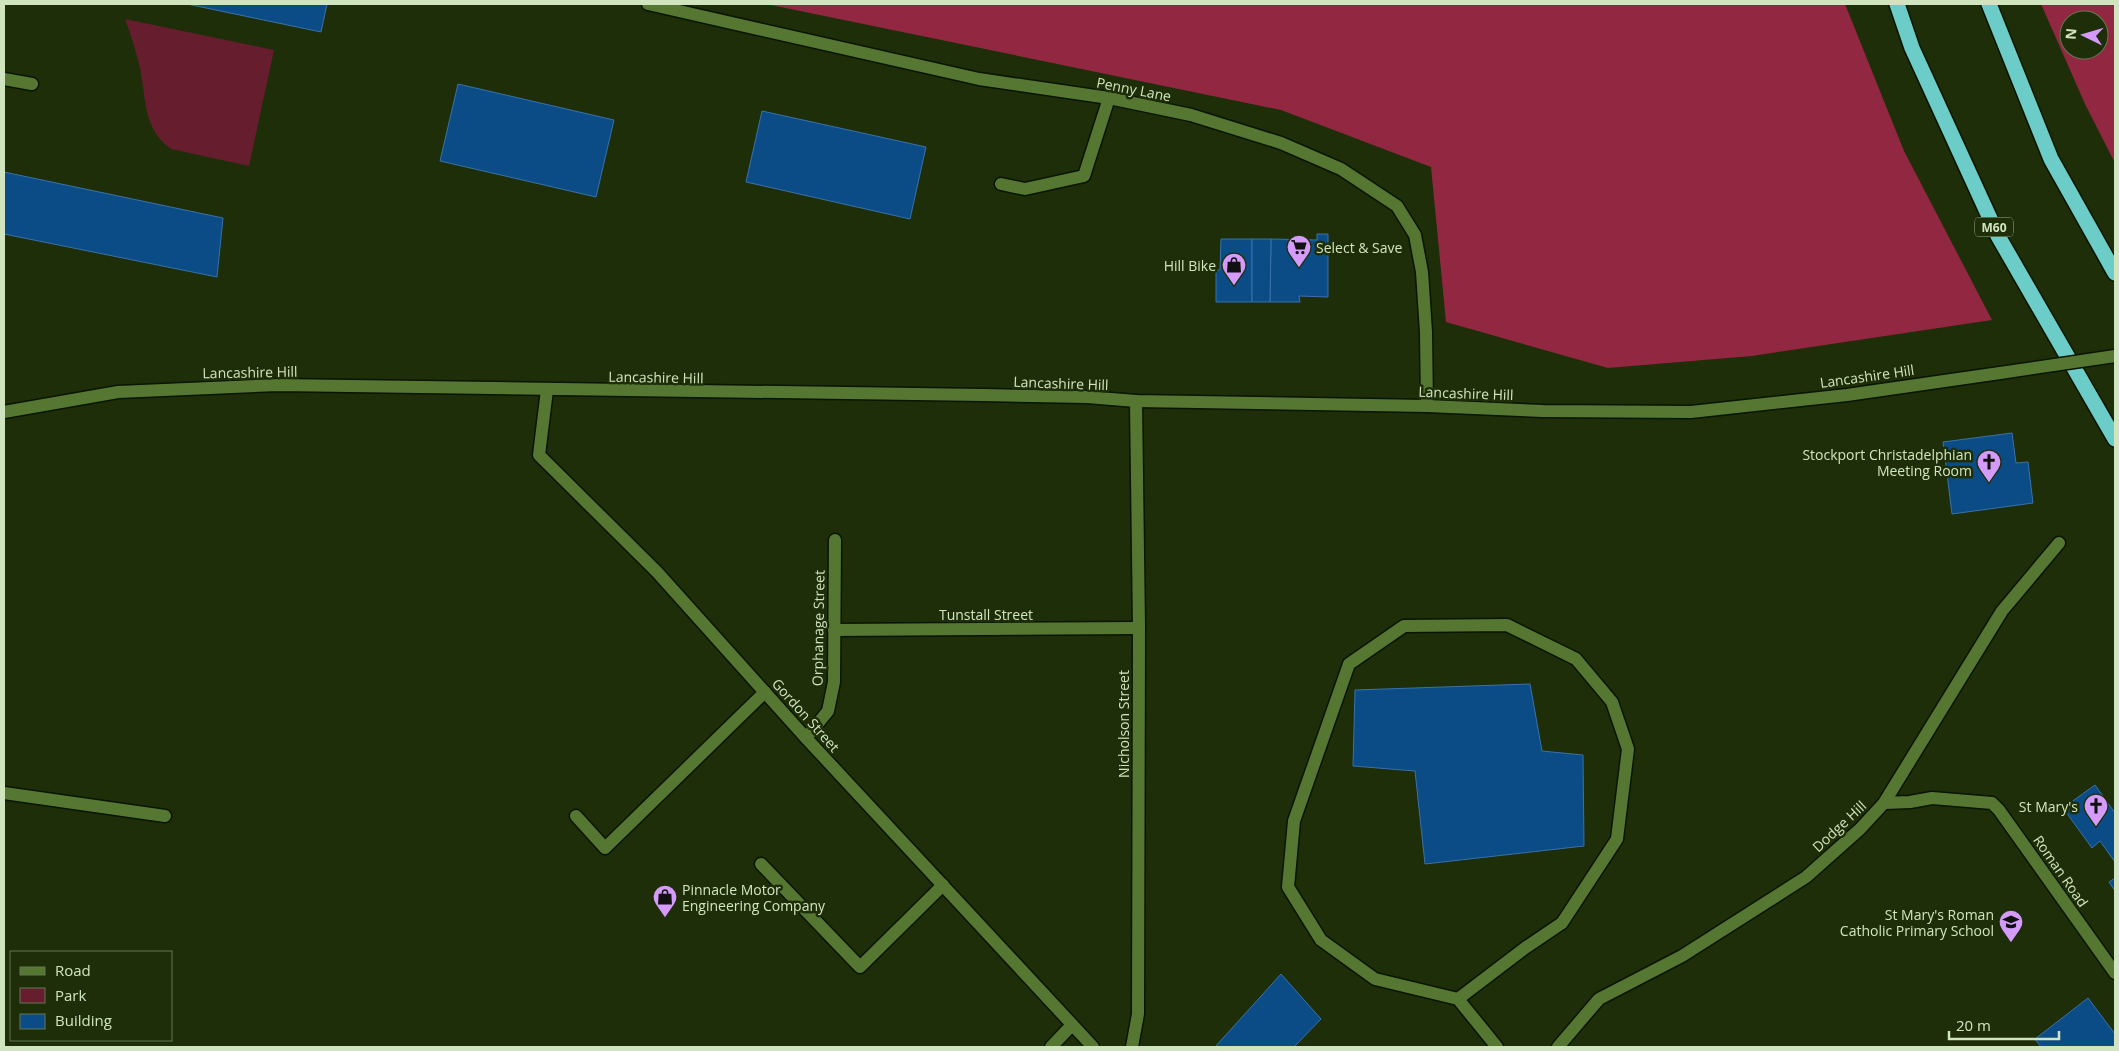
<svg xmlns="http://www.w3.org/2000/svg" width="2119" height="1051" font-family="'Open Sans',sans-serif">
<style>
.green{fill:#661e2e}
.forest{fill:#922741;fill-rule:evenodd}
.building{fill:#0b4c86;stroke:#3b71a9}
.lines{fill:none;stroke-linecap:round;stroke-linejoin:round}
.lane-casing{stroke:#0a1502;stroke-width:15}
.street-casing{stroke:#0a1502;stroke-width:15}
.secondary-casing{stroke:#0a1502;stroke-width:15}
.highway-casing{stroke:#0a1502;stroke-width:18}
.lane{stroke:#557732;stroke-width:12}
.street{stroke:#557732;stroke-width:12}
.secondary{stroke:#557732;stroke-width:12}
.highway{stroke:#6ccdc8;stroke-width:15}
.secondary-bridge-casing{stroke:#0a1502;stroke-width:15;stroke-linecap:butt}
.secondary-bridge{stroke:#557732;stroke-width:12}
.labels{text-anchor:middle;dominant-baseline:central;stroke-width:5;stroke-linejoin:round;paint-order:stroke}
.shield{fill:#1d2e09;stroke:#9aad89;stroke-width:1}
.shield-label{font-size:12px;font-weight:bold;fill:#d0e4c0}
.street-label{font-size:14px;fill:#d0e4c0;stroke:#1d2e09}
.poi-label{font-size:14px;fill:#d0e4c0;stroke:#1d2e09;text-anchor:end}
</style>
<rect width="100%" height="100%" fill="#1d2e09"/>
<path class="green" d="M125,19L274,50L249,166L171,149C143,129 146,98 140,68C136,51 131,35 125,19Z"/>
<g class="forest">
<polygon points="766,4 1845,4 1904,151 1992,320 1752,356 1608,368 1446,322 1431,167 1281,110"/>
<path d="M2041,4H2115V163L2085,104ZM2069,20H2099V50H2069Z"/>
</g>
<g class="building">
<polygon points="187,4 327,4 321,32"/>
<polygon points="458,84 614,120 596,197 440,161"/>
<polygon points="762,111 926,147 910,219 746,182"/>
<polygon points="4,172 223,218 217,277 4,234"/>
<polygon points="1317,234 1328,234 1328,297 1299,296 1300,302 1270,302 1271,239 1317,240"/>
<polygon points="1221,239 1252,239 1252,302 1216,302 1216,270 1220,270"/>
<polygon points="1252,239 1271,239 1270,302 1252,302"/>
<polygon points="2012,433 2016,463 2028,462 2033,503 1952,514 1943,442"/>
<polygon points="1530,684 1542,751 1583,755 1584,846 1425,864 1415,771 1353,766 1355,690"/>
<polygon points="2095,785 2115,813 2115,862 2100,841 2092,848 2063,808"/>
<polygon points="2115,878 2115,891 2109,882"/>
<polygon points="1281,974 1321,1019 1294,1047 1215,1047"/>
<polygon points="2088,998 2115,1034 2115,1047 2041,1047 2035,1039"/>
</g>
<g class="lines">
<defs>
<g id="lane">
<polyline points="1001,184 1025,189 1084,176 1109,98"/>
<polyline points="4,793 165,816"/>
<polyline points="576,816 605,848 765,692"/>
<polyline points="761,864 860,967 943,885"/>
<polyline points="1458,999 1525,948 1562,923 1617,839 1628,749 1612,702 1576,659 1507,625 1404,626 1349,664 1294,821 1288,887 1321,940 1375,979 1458,999 1497,1047"/>
<polyline points="1051,1047 1072,1025"/>
</g>
<g id="street">
<polyline points="648,4 979,79 1109,98 1191,115 1281,143 1341,169 1397,206 1415,235 1422,272 1426,332 1427,406"/>
<polyline points="4,79 32,84"/>
<polyline points="547,390 539,455 657,572 806,738 1093,1047"/>
<polyline points="834,630 1139,628"/>
<polyline points="806,738 828,711 834,682 835,540"/>
<polyline points="1884,803 1910,802 1932,798 1992,803 1999,810 2115,973"/>
<polyline points="1132,1047 1138,1014 1139,628 1136,401"/>
<polyline points="1558,1047 1599,999 1682,956 1806,877 1860,829 1884,803 2002,611 2059,543"/>
</g>
<polyline id="secondary" points="4,412 118,392 278,385 983,395 1087,397 1136,401 1427,406 1543,411 1691,412 1847,395 2000,373"/>
<g id="highway">
<polyline points="1897,4 1912,48 1998,236 2115,439"/>
<polyline points="1989,4 2051,159 2115,273"/>
</g>
</defs>
<use href="#lane" class="lane-casing"/>
<use href="#street" class="street-casing"/>
<use href="#secondary" class="secondary-casing"/>
<use href="#highway" class="highway-casing"/>
<use href="#lane" class="lane"/>
<use href="#street" class="street"/>
<use href="#secondary" class="secondary"/>
<use href="#highway" class="highway"/>
<defs>
<polyline id="secondary-bridge" points="2000,373 2115,356"/>
</defs>
<use href="#secondary-bridge" class="secondary-bridge-casing"/>
<use href="#secondary-bridge" class="secondary-bridge"/>
</g>
<defs>
<symbol id="supermarket-pin" viewBox="-11 -11 22 30"><path d="M0 17L-7.5 6A9.5 9.5 0 1 1 7.5 6Z" fill="#d59bfb" stroke="#1d2e09"/><path d="M-6-5.5h2.5l.6 2H6L4.5 2H-2.5L-4.4-4H-6ZM-1.5 3.2a1.3 1.3 0 1 0 .1 0ZM3 3.2a1.3 1.3 0 1 0 .1 0Z" fill="#111"/></symbol>
<symbol id="shop-pin" viewBox="-11 -11 22 30"><path d="M0 17L-7.5 6A9.5 9.5 0 1 1 7.5 6Z" fill="#d59bfb" stroke="#1d2e09"/><path d="M-5-2.5h2.3a2.7 3.5 0 0 1 5.4 0H5L5.5 6h-11ZM-1.5-2.5h3a1.5 2.3 0 0 0-3 0Z" fill="#111"/></symbol>
<symbol id="church-pin" viewBox="-11 -11 22 30"><path d="M0 17L-7.5 6A9.5 9.5 0 1 1 7.5 6Z" fill="#d59bfb" stroke="#1d2e09"/><path d="M-1.2-6h2.4v3.5h3.3v2.4h-3.3V6h-2.4V-.1h-3.3v-2.4h3.3Z" fill="#111"/></symbol>
<symbol id="school-pin" viewBox="-11 -11 22 30"><path d="M0 17L-7.5 6A9.5 9.5 0 1 1 7.5 6Z" fill="#d59bfb" stroke="#1d2e09"/><path d="M0-5L7-2L0 1L-7-2ZM-4 1L0 2.5L4 1V4Q0 6-4 4Z" fill="#111"/></symbol>
</defs>
<g fill-rule="evenodd">
<use href="#supermarket-pin" x="1285" y="233" width="28" height="38"/>
<use href="#shop-pin" x="1220" y="251" width="28" height="38"/>
<use href="#church-pin" x="1975" y="448" width="28" height="38"/>
<use href="#church-pin" x="2082" y="792" width="28" height="38"/>
<use href="#shop-pin" x="651" y="883" width="28" height="38"/>
<use href="#school-pin" x="1997" y="908" width="28" height="38"/>
</g>
<g class="labels">
<rect class="shield" x="1975" y="217.5" width="38" height="19" rx="4"/>
<g class="shield-label">
<text x="1994" y="227">M60</text>
</g>
<g class="street-label">
<text transform="translate(1134 89) rotate(11)">Penny Lane</text>
<text transform="translate(250 372) rotate(-1)">Lancashire Hill</text>
<text transform="translate(1867 376) rotate(-8)">Lancashire Hill</text>
<text transform="translate(656 377) rotate(1)">Lancashire Hill</text>
<text transform="translate(1061 383) rotate(2)">Lancashire Hill</text>
<text transform="translate(1466 393) rotate(2)">Lancashire Hill</text>
<text x="986" y="614">Tunstall Street</text>
<text transform="translate(818 628) rotate(-89)">Orphanage Street</text>
<text transform="translate(806 715) rotate(48)">Gordon Street</text>
<text transform="translate(1123 724) rotate(-90)">Nicholson Street</text>
<text transform="translate(1839 826) rotate(-43)">Dodge Hill</text>
<text transform="translate(2061 871) rotate(55)">Roman Road</text>
</g>
<g class="poi-label">
<text x="1316" y="247" text-anchor="start">Select &amp; Save</text>
<text x="1216" y="265">Hill Bike</text>
<text x="1972" y="454">Stockport Christadelphian<tspan x="1972" dy="16">Meeting Room</tspan></text>
<text x="2078" y="806">St Mary's</text>
<text x="682" y="889" text-anchor="start">Pinnacle Motor<tspan x="682" dy="16">Engineering Company</tspan></text>
<text x="1994" y="914">St Mary's Roman<tspan x="1994" dy="16">Catholic Primary School</tspan></text>
</g>
</g>
<rect width="2119" height="1051" fill="none" stroke="#d0e4c0" stroke-width="10"/>
<rect x="10" y="951" width="162" height="90" fill="#1d2e09" stroke="#657752"/>
<rect x="20" y="967" width="25" height="8" fill="#557732" stroke="#657752"/>
<text x="55" y="976" font-size="15" fill="#d0e4c0">Road</text>
<rect x="20" y="988" width="25" height="15" fill="#661e2e" stroke="#657752"/>
<text x="55" y="1001" font-size="15" fill="#d0e4c0">Park</text>
<rect x="20" y="1014" width="25" height="15" fill="#0b4c86" stroke="#657752"/>
<text x="55" y="1026" font-size="15" fill="#d0e4c0">Building</text>
<g transform="translate(2084 35) rotate(275)"><circle r="24" fill="#1d2e09" stroke="#657752"/>
<path d="M0-4L9 19L0 12L-9 19Z" fill="#d59bfb"/>
<text y="-8" font-size="14" font-weight="bold" text-anchor="middle" fill="#d0e4c0">N</text>
</g>
<path d="M1949 1031v8h110v-8" fill="none" stroke="#d0e4c0" stroke-width="2.5"/>
<text x="1956" y="1031" font-size="15" fill="#d0e4c0" stroke="#1d2e09" stroke-width="4" paint-order="stroke">20 m</text>
</svg>
